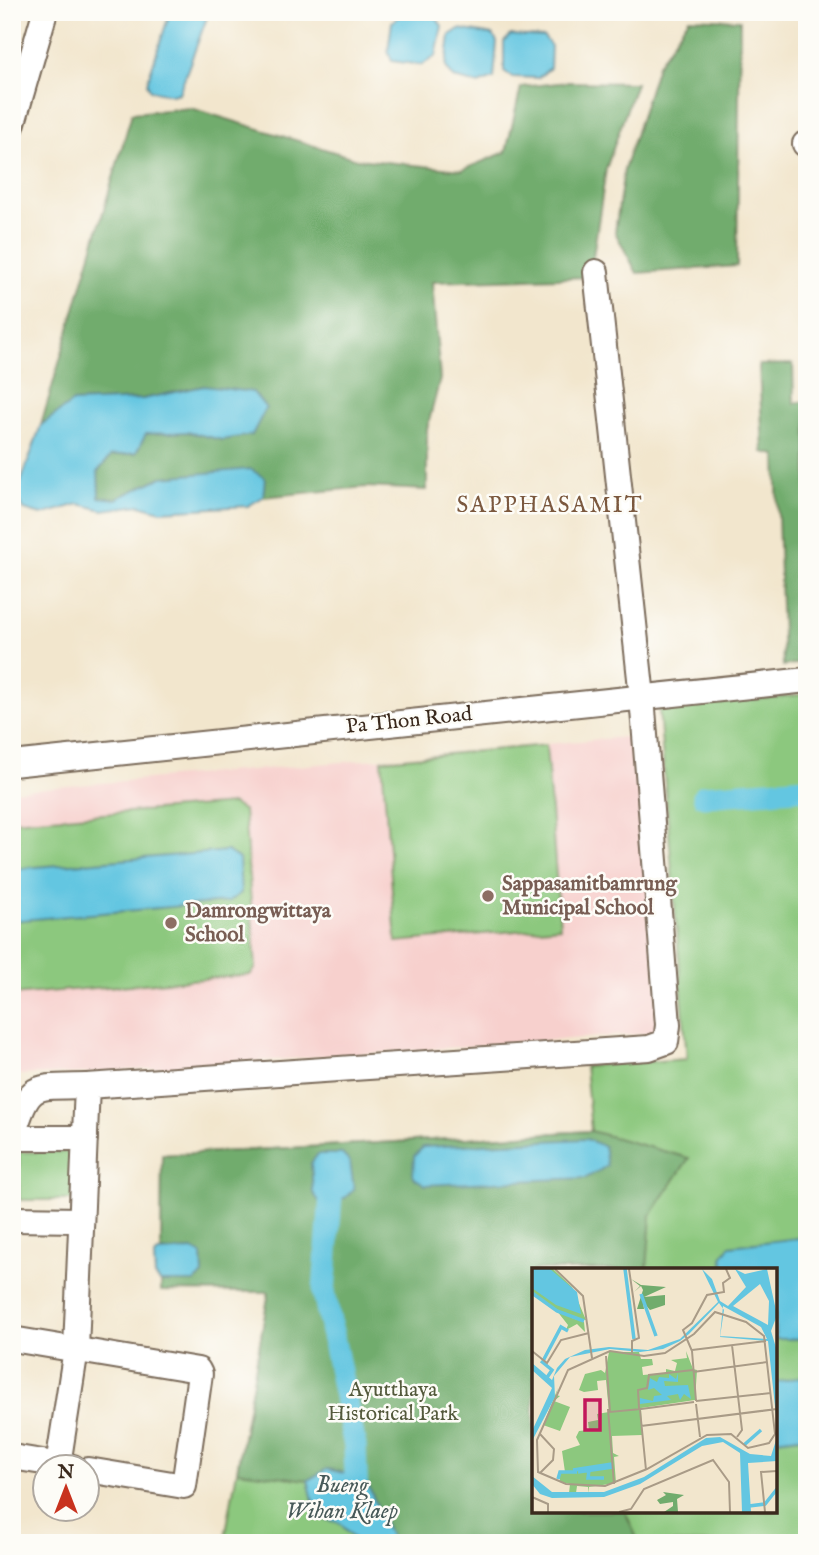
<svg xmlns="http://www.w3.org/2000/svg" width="819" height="1555" font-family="'IM FELL English',serif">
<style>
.built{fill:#f7d0cd}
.green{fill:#8cc87e;stroke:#64794e;stroke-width:2;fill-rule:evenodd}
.forest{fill:#71ac6d;stroke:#566b46;stroke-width:2}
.water{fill:#63c6e1;stroke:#4f7880;stroke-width:2}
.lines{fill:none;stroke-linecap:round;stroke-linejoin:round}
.canal{stroke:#63c6e1;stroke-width:23}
.minor-casing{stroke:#7b6c5b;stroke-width:28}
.minor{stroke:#fff;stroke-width:24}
.education-dot{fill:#8d6e63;stroke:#fdfcf7;stroke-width:2.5}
.labels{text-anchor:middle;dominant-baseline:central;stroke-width:5;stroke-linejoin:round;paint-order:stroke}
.street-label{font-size:21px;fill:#3b2a1e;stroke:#fdfcf7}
.education-label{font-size:21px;font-weight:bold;fill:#785e54;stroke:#fdfcf7;text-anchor:start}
.park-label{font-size:21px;fill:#53593b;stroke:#fdfcf7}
.neighbourhood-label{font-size:23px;letter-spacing:2px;fill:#7b583e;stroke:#fdfcf7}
.water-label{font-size:23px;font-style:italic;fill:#475958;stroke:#fdfcf7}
.inset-river{fill:none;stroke:#63c6e1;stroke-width:3.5}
.inset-road{fill:none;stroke:#a99b87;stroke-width:2}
.view{fill:#c2185b;fill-opacity:0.15;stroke:#c2185b;stroke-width:3.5}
.inset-edge{fill:none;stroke:#3b2a1e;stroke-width:3.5}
</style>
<rect width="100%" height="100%" fill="#fdfcf7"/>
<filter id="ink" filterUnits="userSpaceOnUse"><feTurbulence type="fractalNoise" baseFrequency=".0143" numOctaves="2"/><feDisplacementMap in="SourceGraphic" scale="14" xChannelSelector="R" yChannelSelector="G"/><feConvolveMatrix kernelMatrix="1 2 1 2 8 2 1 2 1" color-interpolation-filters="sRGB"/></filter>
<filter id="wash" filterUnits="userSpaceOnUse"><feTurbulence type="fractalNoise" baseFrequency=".00686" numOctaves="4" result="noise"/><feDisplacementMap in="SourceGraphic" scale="28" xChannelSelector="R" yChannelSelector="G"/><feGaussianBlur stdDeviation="1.57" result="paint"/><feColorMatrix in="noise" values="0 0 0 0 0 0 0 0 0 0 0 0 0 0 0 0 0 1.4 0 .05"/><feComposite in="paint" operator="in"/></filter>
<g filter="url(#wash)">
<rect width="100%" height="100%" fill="#f2e6cd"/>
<polygon class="built" points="637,736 660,1025 655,1033 91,1073 12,1075 12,791"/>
<g class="green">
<path d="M807,694V1543H224L269,1292L161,1291L162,1155L591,1131L585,1066L687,1059L659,710ZM534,1270H775V1511H534Z"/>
<polygon points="546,745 560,927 396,942 382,760"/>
<polygon points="233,804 244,811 256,968 250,975 12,995 12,821"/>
<rect x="19" y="1152" width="53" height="48"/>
</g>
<g class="forest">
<polygon points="689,18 740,20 737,266 637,273 615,232 624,170 657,66"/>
<polygon points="568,82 636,83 606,169 590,277 432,282 440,379 427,429 427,490 366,487 263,497 265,478 162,477 116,499 99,498 98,471 111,456 136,453 145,434 188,432 222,440 204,386 143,399 74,402 41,425 132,113 191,108 357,159 462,170 506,152 521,87"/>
<polygon points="793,364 794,403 807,401 807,662 783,666 776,455 763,452 759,365"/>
<polygon points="591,1131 689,1158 651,1215 647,1270 534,1270 534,1511 625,1511 639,1543 393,1543 365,1478 327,1469 308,1480 237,1471 269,1292 161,1291 161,1282 194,1282 203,1275 202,1256 193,1250 161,1251 162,1155"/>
</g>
<g class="water">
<polygon points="170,12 209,12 179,93 172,95 150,90 147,83"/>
<polygon points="401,15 436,17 442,26 436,56 422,65 392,61 388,51 392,22"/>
<polygon points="459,29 493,35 497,42 494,78 478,84 454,78 446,67 450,35"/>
<polygon points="511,35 544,37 551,46 550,68 538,78 512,77 504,71 504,42"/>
<polygon points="204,386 253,392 266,408 252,435 222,440 188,432 146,434 136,453 111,456 98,471 99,497 116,499 162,477 250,469 265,478 263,497 248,506 161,511 140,505 103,510 79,504 41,515 24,510 16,496 41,425 73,402 143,399"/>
<polygon points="227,851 239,859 241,893 228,902 12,921 12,869"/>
<polygon points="586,1139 604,1146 607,1166 586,1178 425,1185 413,1177 414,1156 423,1147"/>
<polygon points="318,1154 342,1154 350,1162 354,1189 345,1198 319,1201 313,1193 311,1163"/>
<polygon points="807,1237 807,1339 775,1339 775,1270 724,1270 722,1257 730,1246"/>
<polygon points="193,1250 202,1255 203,1275 194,1282 160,1282 155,1276 154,1257 159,1252"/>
<polygon points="807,1375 807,1436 775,1440 775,1383"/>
<polygon points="327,1469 365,1478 393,1543 358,1543 340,1523 317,1517 308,1480"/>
</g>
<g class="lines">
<g class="canal">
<polyline points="704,796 807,788"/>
<polyline points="332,1181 324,1292 355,1446 357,1503 373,1543"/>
</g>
</g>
</g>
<g filter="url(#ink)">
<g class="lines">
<defs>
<g id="minor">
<polyline points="12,126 45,12"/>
<polyline points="805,144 807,144"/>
<polyline points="12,764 807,680"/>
<path d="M12,1138C30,1082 30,1087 87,1086"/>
<polyline points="12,1138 85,1138"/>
<polyline points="12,1219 81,1220"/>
<polyline points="12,1339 198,1370 200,1374 184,1486 88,1470"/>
<polyline points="12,1457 73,1467"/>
<polyline points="58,1465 76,1349 87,1086 649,1048 666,1042 668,1025 642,697 596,272"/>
</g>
</defs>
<use href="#minor" class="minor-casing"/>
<use href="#minor" class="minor"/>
</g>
</g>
<g class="education-dot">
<circle cx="488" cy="896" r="7"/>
<circle cx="171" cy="923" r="7"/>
</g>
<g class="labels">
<g class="street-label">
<text transform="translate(409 721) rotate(-6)">Pa Thon Road</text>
</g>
<g class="education-label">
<text x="502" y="884">Sappasamitbamrung<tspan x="502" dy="24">Municipal School</tspan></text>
<text x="185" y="911">Damrongwittaya<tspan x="185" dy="24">School</tspan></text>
</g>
<g class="park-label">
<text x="393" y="1390">Ayutthaya<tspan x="393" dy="24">Historical Park</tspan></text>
</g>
<g class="neighbourhood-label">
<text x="550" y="505">SAPPHASAMIT</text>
</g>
<g class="water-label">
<text x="342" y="1485">Bueng<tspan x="342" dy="26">Wihan Klaep</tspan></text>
</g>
</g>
<g transform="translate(532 1268)">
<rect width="245" height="245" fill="#f2e6cd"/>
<path d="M0,1H21L40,19L54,52L40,50L52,54L53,64L45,56L34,62L36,57L25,43L0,24ZM154,83L161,101L165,102L163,132L109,140L110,167L80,168L81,185L87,188L82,189L84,215L57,219V225L56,219L45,218L44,225H37L38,216L28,214V204H33L30,183L48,177L44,169L47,163L57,162L56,154L66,152L65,146L77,144L74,112L65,113L66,122L52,124L47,122L53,106L69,102L73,105L77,84H107L109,91H120L121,97L110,99L111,107L134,105V101L143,103L145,95L139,92L155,90ZM26,120L24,127L28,128L22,133L38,139L28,163L11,157Z" fill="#8cc87e"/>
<path d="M99,11L109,17L134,19L112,29L133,27V37L118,42L111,34L112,41H105L111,22L109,18L102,24L108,18ZM131,224L152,227L145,231L146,244H132L141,238V234L128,236L125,232L134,227Z" fill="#71ac6d"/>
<path d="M0,1H18L45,24L49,46L24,37L0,20ZM170,1L180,11L188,33L196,38L214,19L203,1L213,6L235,1L245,47L239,63L245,83V157L236,73L188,69L192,42L187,35L157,66L148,73L131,81L108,84L78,81L38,89L22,108L23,129L0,173V163L20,120L0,102V95L20,112L25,100L33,91L53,82L77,79L116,82L148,71L186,34ZM228,16L237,33L236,57L201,38ZM191,38L229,59L235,71L188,68ZM146,105V114L132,113L133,118L156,117L159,131L152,126L148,132L146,126L135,128L139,132L108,136V130L121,133L122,128L130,127L122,120L116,122L118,110L125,114L127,109L137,110V106L144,111ZM188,169L218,186L239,188L245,169V193L216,195L219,244H210L208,185L191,174L170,178L108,216L72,229L20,230L8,226L0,216V208L20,224H72L112,209L174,170Z" fill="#63c6e1" fill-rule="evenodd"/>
<path class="inset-river" d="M93,1L102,71M0,25L25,43L52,53M109,26L124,68M9,93L20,102L14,111M11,93L29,59L36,63M212,177L229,162M41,202L80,196M57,202L56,210H72M46,204L81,199M26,211L28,204H45M217,238L233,236L245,221"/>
<path class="inset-road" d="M23,1L51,28L60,90M97,1L107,70L100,73V85M183,44L214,54L232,68L243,166L237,175L216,180L199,166L175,167L115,201L73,218L34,216L6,204L5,172L36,102L78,83L112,88L133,85L162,66ZM200,77L210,162L205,169M160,82L234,73M0,83L15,95L29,72L57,65M74,88L78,144L109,141H106M161,104L235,94M164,133L239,125M164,133L160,83L151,62L160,55L175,27L192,24L191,15L198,10L194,1M164,136L168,169M107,140L106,122L115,120L117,107L161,102M76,141L82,216M109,141L162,134M108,142L114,202M109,158L245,141M8,205L21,192L22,181L8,166M0,229L16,236V244M87,244L99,241L112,221L181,192L197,214L198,244M233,244L229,204L245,203"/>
<path class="view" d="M53,132H68V162H53Z"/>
<rect width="245" height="245" class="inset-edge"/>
</g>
<rect width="819" height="1555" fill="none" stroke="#fdfcf7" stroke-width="42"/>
<g transform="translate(66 1488)"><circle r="33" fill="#fdfcf7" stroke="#afa8a0" stroke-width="2"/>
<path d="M0-5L12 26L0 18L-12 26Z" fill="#c8321e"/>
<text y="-10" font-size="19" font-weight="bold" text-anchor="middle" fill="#3b2a1e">N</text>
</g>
</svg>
